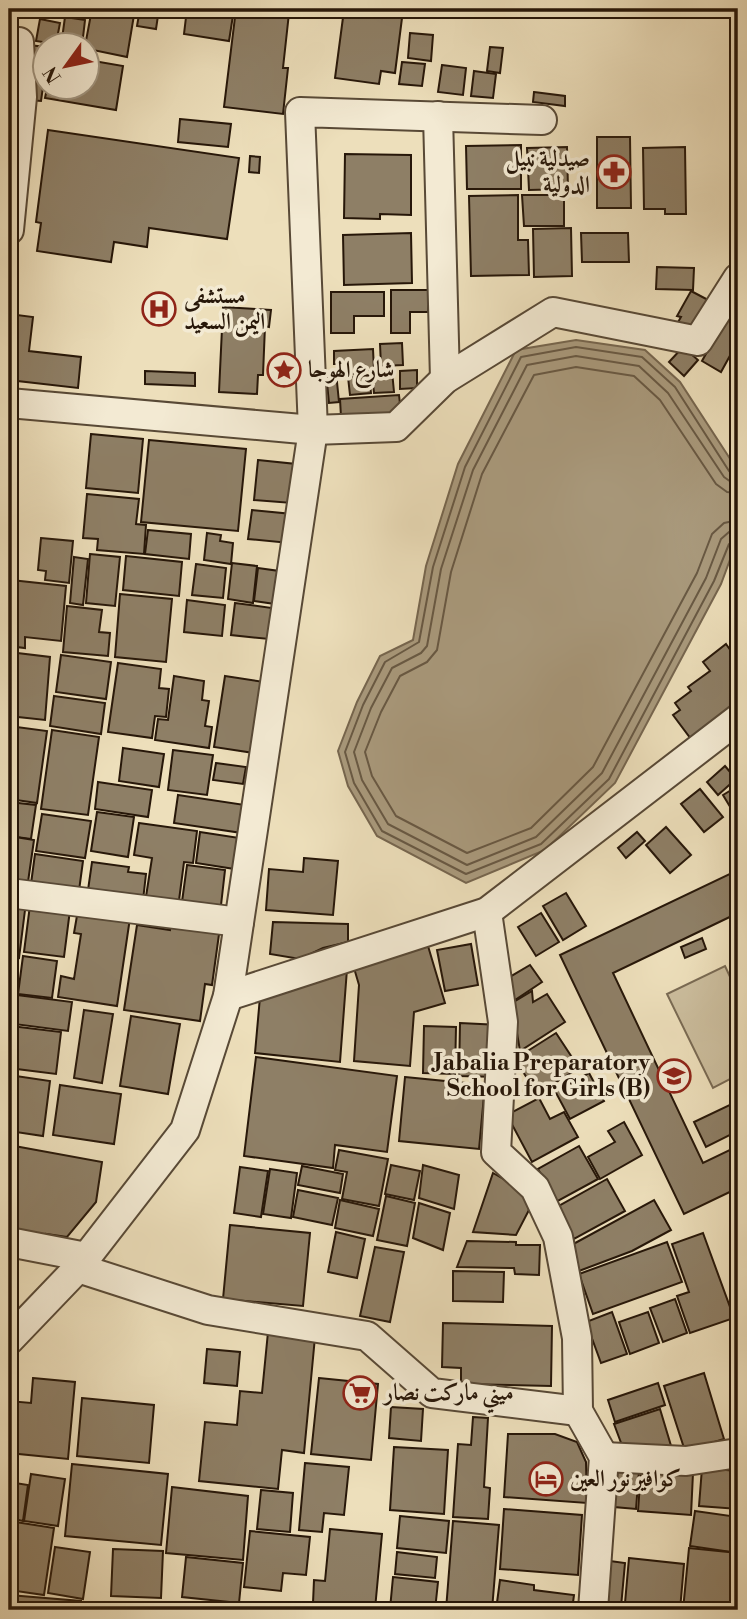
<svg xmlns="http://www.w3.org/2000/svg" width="747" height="1619" font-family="'Libre Bodoni',Amiri,serif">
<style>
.green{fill:#cbbd9d;stroke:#796a53;stroke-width:2}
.water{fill:#aa9b7e;stroke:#76664f;stroke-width:2}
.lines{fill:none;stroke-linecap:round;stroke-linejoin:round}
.shore{stroke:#685944;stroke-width:2}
.building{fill:#8e7f66;stroke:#271709;stroke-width:2}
.street-casing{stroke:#584936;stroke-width:32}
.street{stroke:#f3ead3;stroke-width:28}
.labels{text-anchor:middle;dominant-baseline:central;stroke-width:7;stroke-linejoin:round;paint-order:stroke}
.poi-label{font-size:23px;font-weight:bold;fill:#271709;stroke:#f3ead3;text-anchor:start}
</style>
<rect width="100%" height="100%" fill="#eddfbb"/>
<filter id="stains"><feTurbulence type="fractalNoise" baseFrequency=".00286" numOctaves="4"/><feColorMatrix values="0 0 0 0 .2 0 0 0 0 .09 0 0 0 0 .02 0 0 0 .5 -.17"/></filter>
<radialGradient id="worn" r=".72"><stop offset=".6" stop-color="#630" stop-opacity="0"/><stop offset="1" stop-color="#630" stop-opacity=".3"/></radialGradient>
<polygon class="green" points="725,966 738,994 738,1075 713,1088 667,994"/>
<polygon class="water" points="576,340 645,350 680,382 738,471 738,538 721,584 615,783 545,850 466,883 377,836 348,786 338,751 357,702 380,656 413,640 426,566 458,464 516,350"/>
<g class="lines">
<g class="shore">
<polyline points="738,474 729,471 675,387 642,357 576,347 521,357 465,467 433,567 419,642 385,662 363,705 345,752 354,783 382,831 466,874 541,844 609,779 714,581 729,544 738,539"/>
<polyline points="738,483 731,482 724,477 668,393 639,366 576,356 527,365 473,470 441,569 427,646 421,653 392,668 371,708 354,752 362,780 388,824 467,865 536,837 602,773 706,578 721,539 729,532 738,531"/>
<polyline points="738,493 727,492 716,484 660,400 634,376 576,367 534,375 482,474 451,572 437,650 427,662 400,676 381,712 365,752 372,776 396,816 467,853 531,828 593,767 697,573 712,534 724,523 738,520"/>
</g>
</g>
<g class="building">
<polygon points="92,9 135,9 127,57 88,49 88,46 85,46"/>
<polygon points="140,9 159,9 156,29 137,26"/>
<polygon points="187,9 234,9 229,41 184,34"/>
<polygon points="236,9 289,13 283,68 288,68 283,114 224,107"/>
<polygon points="344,10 402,18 395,73 381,71 379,84 335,78"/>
<polygon points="65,17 85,20 82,46 61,46"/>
<polygon points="40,19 60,23 56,44 36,41"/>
<polygon points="410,33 433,35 431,61 408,58"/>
<polygon points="28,45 46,47 46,65 26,62"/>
<polygon points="490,47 503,48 500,73 487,71"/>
<polygon points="88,60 123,66 116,110 45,98 47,88 88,88"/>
<polygon points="402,62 425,64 422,86 399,84"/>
<polygon points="442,65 466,68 463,95 438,92"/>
<polygon points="33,71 45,73 41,101 29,100"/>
<polygon points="474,71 496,74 493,98 471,96"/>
<polygon points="534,92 565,96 565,106 533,102"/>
<polygon points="180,119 231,124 228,147 178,142"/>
<polygon points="48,130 239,158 227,239 149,228 147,247 114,242 111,262 37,251 41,223 36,222"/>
<polygon points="597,137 630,137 631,208 597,208"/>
<polygon points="521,145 521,189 467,189 466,146"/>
<polygon points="567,147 568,189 529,190 527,148"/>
<polygon points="685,147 686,214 665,214 665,209 644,209 643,148"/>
<polygon points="345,154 411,155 411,215 380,214 380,219 344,218"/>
<polygon points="250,156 260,157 259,173 249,172"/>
<polygon points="518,195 518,240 528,240 529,275 471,276 469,196"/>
<polygon points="522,195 564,195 564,226 524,226"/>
<polygon points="571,228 572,276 534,277 533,229"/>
<polygon points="411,233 412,283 344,285 343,235"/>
<polygon points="581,233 628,233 629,262 582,262"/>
<polygon points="657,267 694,268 693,290 656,289"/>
<polygon points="391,290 428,290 428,312 410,312 410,333 391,333"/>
<polygon points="691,291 712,302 698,331 677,324 681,317 677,316"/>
<polygon points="331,292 384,292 384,316 354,316 354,333 331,333"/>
<polygon points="738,296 738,341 721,372 702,361"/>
<polygon points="223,307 271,310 269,327 265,326 263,375 258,375 257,394 219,392"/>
<polygon points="9,314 33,317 29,351 81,357 78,388 9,380"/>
<polygon points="402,343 403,365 381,366 380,344"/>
<polygon points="683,347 698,360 684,376 669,362"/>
<polygon points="373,349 374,370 366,370 366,373 350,374 350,364 334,364 334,351"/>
<polygon points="417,370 417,388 400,389 400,371"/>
<polygon points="145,371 195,373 195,386 145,384"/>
<polygon points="392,371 394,392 374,393 372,373"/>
<polygon points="336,372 339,402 329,403 326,373"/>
<polygon points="369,375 371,393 350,395 348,377"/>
<polygon points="399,395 401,413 341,417 340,399"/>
<polygon points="91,434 143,439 138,493 86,488"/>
<polygon points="149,440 246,449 238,531 141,522"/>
<polygon points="258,460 296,464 292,503 254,500"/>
<polygon points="87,494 139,499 136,524 146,525 144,554 97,550 98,539 83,538"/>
<polygon points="252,510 292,514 289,543 248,539"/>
<polygon points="148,530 191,534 189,559 145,554"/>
<polygon points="207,533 221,535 220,541 233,543 231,564 204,560"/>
<polygon points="41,538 73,541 69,583 45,580 46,571 38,570"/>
<polygon points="90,554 120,557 115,606 86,603"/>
<polygon points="126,556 182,562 179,596 123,590"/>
<polygon points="74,557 88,559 83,605 70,603"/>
<polygon points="232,563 257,566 253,603 228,599"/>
<polygon points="196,564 226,568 223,598 192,595"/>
<polygon points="258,568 279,571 282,605 254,601"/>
<polygon points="11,580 66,586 61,641 25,637 25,648 9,646"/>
<polygon points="120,594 172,599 166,662 115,657"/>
<polygon points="187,600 225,605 222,636 184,632"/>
<polygon points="235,603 272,608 269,639 231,635"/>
<polygon points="67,606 102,610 99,632 110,633 108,656 63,652"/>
<polygon points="726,644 738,661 738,715 697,747 673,715 680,710 675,703 691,691 688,687 710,671 703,662"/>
<polygon points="9,652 50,657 45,720 9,716"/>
<polygon points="61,655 111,662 106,699 56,692"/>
<polygon points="118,663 161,669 159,688 169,689 166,717 155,716 152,738 108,732"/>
<polygon points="174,676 204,681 202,700 209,701 205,726 212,727 209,748 155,740 158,719 168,720"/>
<polygon points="225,676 264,682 254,753 214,747"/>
<polygon points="54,696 105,703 101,734 50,726"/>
<polygon points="9,726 47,731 37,803 9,799"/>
<polygon points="52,730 99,737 88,815 41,809"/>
<polygon points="123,748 164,754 159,787 119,781"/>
<polygon points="173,750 213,755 207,795 168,790"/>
<polygon points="216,763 246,767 243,784 213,780"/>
<polygon points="725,766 736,779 718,795 707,782"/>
<polygon points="98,782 152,790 148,817 95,809"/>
<polygon points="738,786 738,820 723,795"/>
<polygon points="700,789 723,817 704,832 681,804"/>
<polygon points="178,795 245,805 242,833 174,823"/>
<polygon points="9,802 36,805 31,839 9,836"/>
<polygon points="97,812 134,817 128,857 91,851"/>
<polygon points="42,814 91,821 85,858 36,851"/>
<polygon points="139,823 197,831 193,863 184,862 178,908 145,903 152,858 134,855"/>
<polygon points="666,827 691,855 670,873 646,845"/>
<polygon points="200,832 246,839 241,870 196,863"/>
<polygon points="637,832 645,841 626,858 618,848"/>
<polygon points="9,836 34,840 27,889 9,886"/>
<polygon points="35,854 83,861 78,898 30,891"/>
<polygon points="304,858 338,861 333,915 266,910 269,869 303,872"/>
<polygon points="92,862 129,867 128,872 146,874 143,900 87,897"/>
<polygon points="187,865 225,870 220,914 181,909"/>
<polygon points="738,870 738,913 613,973 703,1163 738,1146 738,1188 684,1214 560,955"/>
<polygon points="566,893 586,926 563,940 543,906"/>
<polygon points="9,900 26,902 19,958 9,956"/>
<polygon points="30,905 70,910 64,957 24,952"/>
<polygon points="78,910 130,918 117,1006 58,997 61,976 74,979 81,934 74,933"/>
<polygon points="541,913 559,942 536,956 518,927"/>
<polygon points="171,919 220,927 212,985 205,984 200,1021 124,1010 137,925 170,930"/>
<polygon points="273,922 348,924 348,942 323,948 300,959 270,954"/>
<polygon points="702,938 706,949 685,958 681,947"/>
<polygon points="471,944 478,985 445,991 437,950"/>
<polygon points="428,946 445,1003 414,1012 410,1066 354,1061 359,985 354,968"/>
<polygon points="23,956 57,961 52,998 18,994"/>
<polygon points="530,965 542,982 515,1000 503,981"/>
<polygon points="347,969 340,1062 255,1053 260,997"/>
<polygon points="532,991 533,1002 547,994 565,1022 520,1051 512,1003"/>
<polygon points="17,995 72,1002 68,1031 14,1024"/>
<polygon points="84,1010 113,1014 102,1083 74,1078"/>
<polygon points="131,1016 180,1024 168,1094 120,1086"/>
<polygon points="460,1023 500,1025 499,1077 459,1076"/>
<polygon points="11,1026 61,1032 56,1074 9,1068"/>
<polygon points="424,1026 456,1027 455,1074 423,1073"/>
<polygon points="556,1033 579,1068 537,1094 515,1059"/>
<polygon points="256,1057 397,1076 387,1152 335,1145 333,1168 244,1156"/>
<polygon points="589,1073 604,1101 570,1119 555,1091"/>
<polygon points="9,1075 50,1081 43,1136 9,1131"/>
<polygon points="405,1077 485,1085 479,1149 399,1141"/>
<polygon points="60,1085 121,1094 114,1144 53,1135"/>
<polygon points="539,1098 550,1119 564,1112 578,1137 532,1162 507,1115"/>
<polygon points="738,1101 738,1131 706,1147 694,1122"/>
<polygon points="624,1122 642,1155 600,1179 588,1157 615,1142 608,1131"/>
<polygon points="9,1145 102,1162 96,1202 67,1237 46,1234 45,1241 9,1235"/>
<polygon points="579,1146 598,1179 556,1202 538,1169"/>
<polygon points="339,1150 388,1159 379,1206 342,1199 347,1172 335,1170"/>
<polygon points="391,1165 420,1171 414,1200 385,1194"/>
<polygon points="423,1165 459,1175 454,1209 419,1198"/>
<polygon points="302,1166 343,1174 340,1193 298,1185"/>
<polygon points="240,1167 268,1171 261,1217 234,1213"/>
<polygon points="270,1169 297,1173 291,1218 263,1214"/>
<polygon points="493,1173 521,1189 529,1210 516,1235 473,1232"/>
<polygon points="607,1179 625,1211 574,1239 557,1207"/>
<polygon points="298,1190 338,1198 332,1225 293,1217"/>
<polygon points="386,1196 415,1203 407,1246 377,1240"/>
<polygon points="340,1200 379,1209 373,1236 335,1228"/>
<polygon points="654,1200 671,1230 632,1251 579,1271 566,1248"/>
<polygon points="419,1203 450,1213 443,1250 413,1238"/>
<polygon points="230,1225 310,1233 303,1306 223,1299"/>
<polygon points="336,1232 365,1239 357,1278 328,1272"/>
<polygon points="703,1233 734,1318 690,1333 677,1296 689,1292 672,1244"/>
<polygon points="467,1241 516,1242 516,1245 540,1245 539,1275 515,1274 514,1268 457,1267"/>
<polygon points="667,1242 682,1282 593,1314 579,1274"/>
<polygon points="375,1247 404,1252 390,1322 360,1316"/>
<polygon points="453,1271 504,1272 503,1302 453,1301"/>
<polygon points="675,1299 687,1333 663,1342 650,1308"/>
<polygon points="612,1312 627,1354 601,1363 586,1322"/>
<polygon points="648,1312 659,1343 630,1354 619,1322"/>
<polygon points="443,1323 552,1326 551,1386 461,1384 461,1368 442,1367"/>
<polygon points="268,1332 315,1337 304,1453 282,1450 278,1489 199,1481 205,1422 237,1425 240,1391 262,1393"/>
<polygon points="207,1349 240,1352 237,1386 204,1383"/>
<polygon points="704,1373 724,1439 685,1451 664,1386"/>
<polygon points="33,1378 75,1382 68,1459 9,1453 9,1401 31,1403"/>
<polygon points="319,1378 378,1384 371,1460 311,1454"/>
<polygon points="658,1383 665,1405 615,1422 608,1400"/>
<polygon points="82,1398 154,1405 149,1463 77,1456"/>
<polygon points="391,1407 423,1409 421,1441 389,1438"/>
<polygon points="660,1409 672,1449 623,1448 614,1424"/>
<polygon points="473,1417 488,1418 484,1487 490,1488 488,1519 453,1517 458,1444 471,1445"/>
<polygon points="508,1434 555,1434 577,1442 586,1462 587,1503 504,1497"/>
<polygon points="394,1447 448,1450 444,1514 390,1510"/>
<polygon points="305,1463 349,1467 344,1515 324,1513 322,1532 299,1530"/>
<polygon points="72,1464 168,1474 161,1545 65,1536"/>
<polygon points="702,1468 738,1471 738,1509 699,1506"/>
<polygon points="641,1469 693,1473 691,1515 638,1511"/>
<polygon points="617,1470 639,1471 636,1509 614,1507"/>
<polygon points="31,1474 65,1479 58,1526 24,1521"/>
<polygon points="9,1482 28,1485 23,1521 9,1518"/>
<polygon points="172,1487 248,1496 243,1560 166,1553"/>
<polygon points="261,1490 293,1493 290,1532 257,1529"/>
<polygon points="504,1509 582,1515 578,1575 500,1569"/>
<polygon points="695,1511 738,1517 738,1553 690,1546"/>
<polygon points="400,1516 449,1521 446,1553 397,1548"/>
<polygon points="9,1521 54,1528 44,1595 9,1590"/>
<polygon points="453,1521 499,1525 492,1610 446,1610"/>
<polygon points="330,1529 382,1534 375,1609 313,1603 314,1580 325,1581"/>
<polygon points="250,1531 310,1537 306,1575 283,1573 281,1591 244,1587"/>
<polygon points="55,1547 90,1552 83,1599 48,1593"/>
<polygon points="689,1548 738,1553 737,1610 683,1610"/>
<polygon points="113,1549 163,1551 161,1598 111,1596"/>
<polygon points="397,1552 437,1557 435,1578 395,1574"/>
<polygon points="186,1557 243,1563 239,1603 182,1597"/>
<polygon points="629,1558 684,1564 680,1610 658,1610 659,1607 625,1603"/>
<polygon points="610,1561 625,1563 621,1607 606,1605"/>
<polygon points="393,1577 438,1582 435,1610 390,1609"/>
<polygon points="500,1580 534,1585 534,1590 574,1595 572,1610 496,1610"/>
<polygon points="9,1595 81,1601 80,1610 9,1610"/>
<polygon points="87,1603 167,1607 167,1610 87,1610"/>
<polygon points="238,1607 238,1610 184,1610 184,1608"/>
</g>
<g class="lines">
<defs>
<g id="street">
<polyline points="438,116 445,379"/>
<polyline points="9,230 22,97 19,42"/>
<polyline points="9,403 313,430 396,427 445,379 553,312 698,341 738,278"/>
<polyline points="9,893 239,922"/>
<polyline points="487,912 503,1022 496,1152 535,1188 558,1237 577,1338 578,1411 604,1457 593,1610"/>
<polyline points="228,996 487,912 738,719"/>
<polyline points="9,1242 86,1257"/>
<polyline points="78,1268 208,1310 367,1336 432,1393 578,1411"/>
<polyline points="9,1340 78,1268 185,1130 228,996 313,430 300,112 542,120"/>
<polyline points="604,1457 686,1461 738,1453"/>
</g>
</defs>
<use href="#street" class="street-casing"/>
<use href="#street" class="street"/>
</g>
<defs>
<symbol id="pharmacy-ring" viewBox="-11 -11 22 22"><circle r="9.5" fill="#f3ead3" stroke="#8f2418" stroke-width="1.5"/><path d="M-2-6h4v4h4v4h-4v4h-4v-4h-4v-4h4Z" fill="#8f2418"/></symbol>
<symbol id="hospital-ring" viewBox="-11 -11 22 22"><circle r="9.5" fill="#f3ead3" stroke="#8f2418" stroke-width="1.5"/><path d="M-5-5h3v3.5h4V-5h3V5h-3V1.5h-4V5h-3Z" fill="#8f2418"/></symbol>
<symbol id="sight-ring" viewBox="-11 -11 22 22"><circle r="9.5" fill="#f3ead3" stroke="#8f2418" stroke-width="1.5"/><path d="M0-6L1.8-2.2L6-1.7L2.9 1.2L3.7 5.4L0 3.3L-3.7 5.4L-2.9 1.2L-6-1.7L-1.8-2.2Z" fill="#8f2418"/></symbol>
<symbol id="school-ring" viewBox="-11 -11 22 22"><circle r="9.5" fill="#f3ead3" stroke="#8f2418" stroke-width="1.5"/><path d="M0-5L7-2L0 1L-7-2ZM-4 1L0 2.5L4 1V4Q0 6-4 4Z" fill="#8f2418"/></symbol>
<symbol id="supermarket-ring" viewBox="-11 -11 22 22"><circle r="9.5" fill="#f3ead3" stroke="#8f2418" stroke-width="1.5"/><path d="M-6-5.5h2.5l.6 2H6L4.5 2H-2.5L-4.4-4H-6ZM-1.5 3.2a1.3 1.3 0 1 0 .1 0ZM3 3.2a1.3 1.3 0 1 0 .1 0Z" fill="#8f2418"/></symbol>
<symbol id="hotel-ring" viewBox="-11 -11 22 22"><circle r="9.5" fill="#f3ead3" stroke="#8f2418" stroke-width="1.5"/><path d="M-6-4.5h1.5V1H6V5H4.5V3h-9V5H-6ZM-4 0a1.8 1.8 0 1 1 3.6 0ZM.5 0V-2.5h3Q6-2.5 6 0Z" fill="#8f2418"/></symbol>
</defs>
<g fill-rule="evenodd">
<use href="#pharmacy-ring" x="595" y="153" width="38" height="38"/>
<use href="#hospital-ring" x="140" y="290" width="38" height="38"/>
<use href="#sight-ring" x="265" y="351" width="38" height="38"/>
<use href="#school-ring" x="655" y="1057" width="38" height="38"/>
<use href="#supermarket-ring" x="341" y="1374" width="38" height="38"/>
<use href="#hotel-ring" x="527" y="1460" width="38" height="38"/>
</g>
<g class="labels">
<g class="poi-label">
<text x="590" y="159" text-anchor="end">صيدلية نبيل<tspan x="590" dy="26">الدولية</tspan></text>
<text x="184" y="296">مستشفى<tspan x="184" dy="26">اليمن السعيد</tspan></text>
<text x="308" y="370">شارع الهوجا</text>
<text x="650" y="1063" text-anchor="end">Jabalia Preparatory<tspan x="650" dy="26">School for Girls (B)</tspan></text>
<text x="384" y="1393">ميني ماركت نصار</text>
<text x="570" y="1479">كوافير نور العين</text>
</g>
</g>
<rect width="747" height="1619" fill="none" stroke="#eddfbb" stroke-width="35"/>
<rect x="10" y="10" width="726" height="1598" fill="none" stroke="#271709" stroke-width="3.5"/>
<rect x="18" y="18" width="712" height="1584" fill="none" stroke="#271709" stroke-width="2"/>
<g transform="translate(66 66) rotate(237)"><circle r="33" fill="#f3ead3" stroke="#a19682" stroke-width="2"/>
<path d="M0-5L12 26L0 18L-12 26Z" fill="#8f2418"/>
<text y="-10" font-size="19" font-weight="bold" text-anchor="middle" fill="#271709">N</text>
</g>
<rect width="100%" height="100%" filter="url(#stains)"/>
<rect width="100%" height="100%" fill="url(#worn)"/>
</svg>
